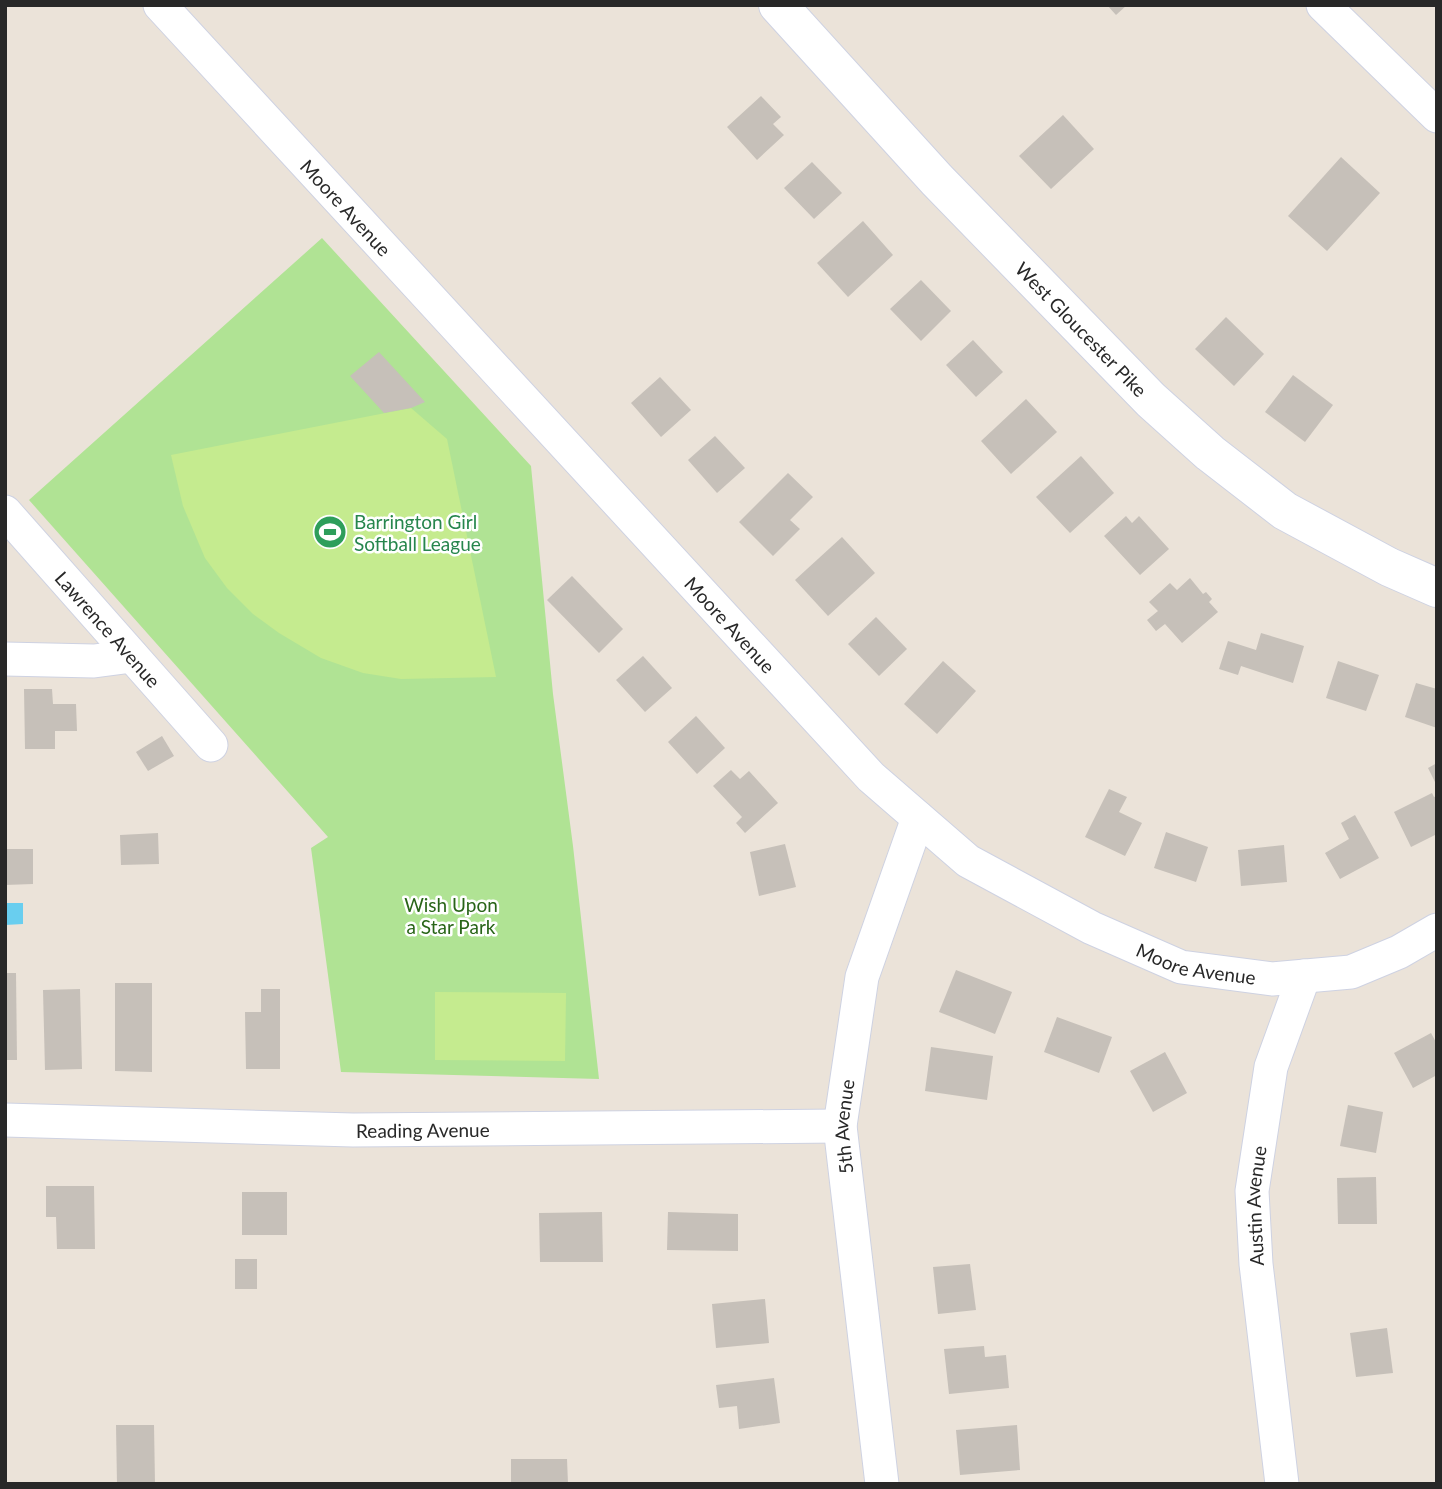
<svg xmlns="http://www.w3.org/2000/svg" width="1442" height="1489" font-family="Lato,sans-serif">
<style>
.green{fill:#b0e394}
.pitch{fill:#c5eb8f}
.water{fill:#69ceef}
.building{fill:#c6c0b9}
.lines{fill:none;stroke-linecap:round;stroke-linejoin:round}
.street-casing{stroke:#ced2e2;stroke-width:35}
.secondary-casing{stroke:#ced2e2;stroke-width:40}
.street{stroke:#fff;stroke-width:33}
.secondary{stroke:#fff;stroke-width:38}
.labels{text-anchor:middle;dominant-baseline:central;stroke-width:5;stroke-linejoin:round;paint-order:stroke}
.street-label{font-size:19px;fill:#282828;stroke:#fff}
.leisure-label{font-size:19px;fill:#27864d;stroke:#fff;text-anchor:start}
.park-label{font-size:19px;fill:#296518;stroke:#fff}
</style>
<rect width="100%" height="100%" fill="#ebe3d9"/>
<polygon class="green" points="322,238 531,466 553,694 573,846 599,1079 341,1072 311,848 328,837 29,500"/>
<g class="pitch">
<polygon points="411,408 447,439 496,677 401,679 363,673 321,658 279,633 253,614 227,588 205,558 183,506 171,455"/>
<polygon points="435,992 566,993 565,1061 435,1060"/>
</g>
<polygon class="water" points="5,903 23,903 23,924 5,925"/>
<g class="building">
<polygon points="1107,5 1127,5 1116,15"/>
<polygon points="761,96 781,117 773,124 784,135 757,160 727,127"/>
<polygon points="1063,115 1094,149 1051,189 1019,156"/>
<polygon points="1341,157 1380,193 1327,251 1288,216"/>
<polygon points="812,162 842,193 814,219 784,188"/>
<polygon points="863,221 893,255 848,297 817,263"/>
<polygon points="921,280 951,311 921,341 890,309"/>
<polygon points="1226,317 1264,354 1234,386 1195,349"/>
<polygon points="973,340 1003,372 976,397 946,365"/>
<polygon points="379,352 425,402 411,408 384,413 350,376"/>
<polygon points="1293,375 1333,405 1305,442 1265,412"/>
<polygon points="660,377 691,410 661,437 631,403"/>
<polygon points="1026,399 1057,432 1011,474 981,441"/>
<polygon points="715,436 745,468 717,493 688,460"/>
<polygon points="1081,456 1114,493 1070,533 1036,497"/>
<polygon points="788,473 813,497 790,520 800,529 773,556 739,522"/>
<polygon points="1126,516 1132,523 1139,516 1169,549 1140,575 1104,536"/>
<polygon points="842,537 875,573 828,616 795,580"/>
<polygon points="572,576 623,629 599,653 547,600"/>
<polygon points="1190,578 1203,594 1206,592 1212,599 1209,602 1218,612 1182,643 1165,624 1156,631 1147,620 1158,611 1149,602 1170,583 1177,590"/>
<polygon points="876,617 907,649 879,676 848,644"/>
<polygon points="1261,633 1304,646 1293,683 1241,666 1238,675 1219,669 1228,641 1256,650"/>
<polygon points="643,656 672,688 645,712 616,680"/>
<polygon points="943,661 976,691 937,734 904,704"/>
<polygon points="1338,661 1379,675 1366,711 1326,698"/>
<polygon points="1416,683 1437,689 1437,728 1405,717"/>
<polygon points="24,689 52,689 53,704 76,704 77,731 55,731 55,749 25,749"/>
<polygon points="696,716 725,748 697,774 668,742"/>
<polygon points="162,736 174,756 148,771 136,752"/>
<polygon points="1437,763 1437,786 1428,768"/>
<polygon points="731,770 740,779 749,771 778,803 745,833 736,823 742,817 713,786"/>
<polygon points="1109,789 1127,797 1119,812 1142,823 1125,856 1085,837"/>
<polygon points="1432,793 1434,797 1437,796 1437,834 1411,847 1394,812"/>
<polygon points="1355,815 1379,858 1340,879 1325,853 1349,839 1341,823"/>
<polygon points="1166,832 1208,847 1196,882 1154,868"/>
<polygon points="158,833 159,864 121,865 120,835"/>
<polygon points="785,844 796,887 759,896 750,852"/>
<polygon points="1284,845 1287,882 1241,886 1238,850"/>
<polygon points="5,849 33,849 33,884 5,885"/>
<polygon points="956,970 1012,992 995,1034 939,1012"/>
<polygon points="5,973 16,973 17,1060 5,1060"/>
<polygon points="115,983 152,983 152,1072 115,1071"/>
<polygon points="80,989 82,1069 45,1070 43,990"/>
<polygon points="261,989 280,989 280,1069 246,1069 245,1012 261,1012"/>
<polygon points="1057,1017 1112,1037 1099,1073 1044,1052"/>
<polygon points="1431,1033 1437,1044 1437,1075 1413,1088 1394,1053"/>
<polygon points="931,1047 993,1056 987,1100 925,1091"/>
<polygon points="1165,1052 1187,1093 1153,1112 1130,1071"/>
<polygon points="1348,1105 1383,1112 1376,1153 1340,1146"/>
<polygon points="1376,1177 1377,1224 1338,1224 1337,1178"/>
<polygon points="46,1186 94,1186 95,1249 57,1249 56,1217 46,1217"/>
<rect x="242" y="1192" width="45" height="43"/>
<polygon points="602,1212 603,1262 540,1262 539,1213"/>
<polygon points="668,1212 738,1214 738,1251 667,1250"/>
<rect x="235" y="1259" width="22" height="30"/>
<polygon points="970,1264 976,1310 938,1314 933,1267"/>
<polygon points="765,1299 769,1343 716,1348 712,1304"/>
<polygon points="1387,1328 1393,1373 1356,1377 1350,1333"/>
<polygon points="984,1346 985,1357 1006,1355 1009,1388 949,1394 944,1349"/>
<polygon points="774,1378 780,1423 739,1429 737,1406 719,1408 716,1385"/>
<polygon points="116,1425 154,1425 155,1484 117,1484"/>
<polygon points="1017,1425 1020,1470 960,1475 956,1430"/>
<polygon points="511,1459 567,1459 568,1484 511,1484"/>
</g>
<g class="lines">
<defs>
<g id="street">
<path id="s1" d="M160,5L871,777L968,861L1092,928L1181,967L1272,979L1351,972L1399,952L1437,930"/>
<polyline points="1323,5 1437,116"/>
<path id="s2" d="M5,512L211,745"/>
<polyline points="5,659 94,661 132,656"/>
<path id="s3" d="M5,1120L353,1130L840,1126"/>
<path id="s4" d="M882,1484L840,1126L862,977L918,818"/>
<path id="s5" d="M1282,1484L1256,1264L1252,1191L1271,1067L1304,976"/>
</g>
<g id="secondary">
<path id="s6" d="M778,5L937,180L1151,400L1210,453L1285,511L1389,567L1437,588"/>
</g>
</defs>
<use href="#street" class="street-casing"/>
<use href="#secondary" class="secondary-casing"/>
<use href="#street" class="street"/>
<use href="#secondary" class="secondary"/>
</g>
<defs>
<symbol id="stadium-disc" viewBox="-11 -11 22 22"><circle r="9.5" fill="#2e9e5b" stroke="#fff"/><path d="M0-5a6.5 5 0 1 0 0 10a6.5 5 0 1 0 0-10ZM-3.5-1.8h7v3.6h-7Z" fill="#fff"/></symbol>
</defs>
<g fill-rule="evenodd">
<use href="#stadium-disc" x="311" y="513" width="38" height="38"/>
</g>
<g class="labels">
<g class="street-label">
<text stroke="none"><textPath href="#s1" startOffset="275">Moore Avenue</textPath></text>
<text stroke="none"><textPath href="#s6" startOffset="444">West Gloucester Pike</textPath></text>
<text stroke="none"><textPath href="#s1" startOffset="842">Moore Avenue</textPath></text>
<text stroke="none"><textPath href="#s2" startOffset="156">Lawrence Avenue</textPath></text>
<text stroke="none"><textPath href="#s1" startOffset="1430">Moore Avenue</textPath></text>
<text stroke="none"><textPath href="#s4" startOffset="360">5th Avenue</textPath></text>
<text stroke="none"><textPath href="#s3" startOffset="418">Reading Avenue</textPath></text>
<text stroke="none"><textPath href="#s5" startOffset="280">Austin Avenue</textPath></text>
</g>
<g class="leisure-label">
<text x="354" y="521">Barrington Girl<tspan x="354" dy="22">Softball League</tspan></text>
</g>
<g class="park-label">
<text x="451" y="904">Wish Upon<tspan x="451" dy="22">a Star Park</tspan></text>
</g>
</g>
<rect width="1442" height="1489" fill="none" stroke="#282828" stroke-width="14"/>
</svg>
